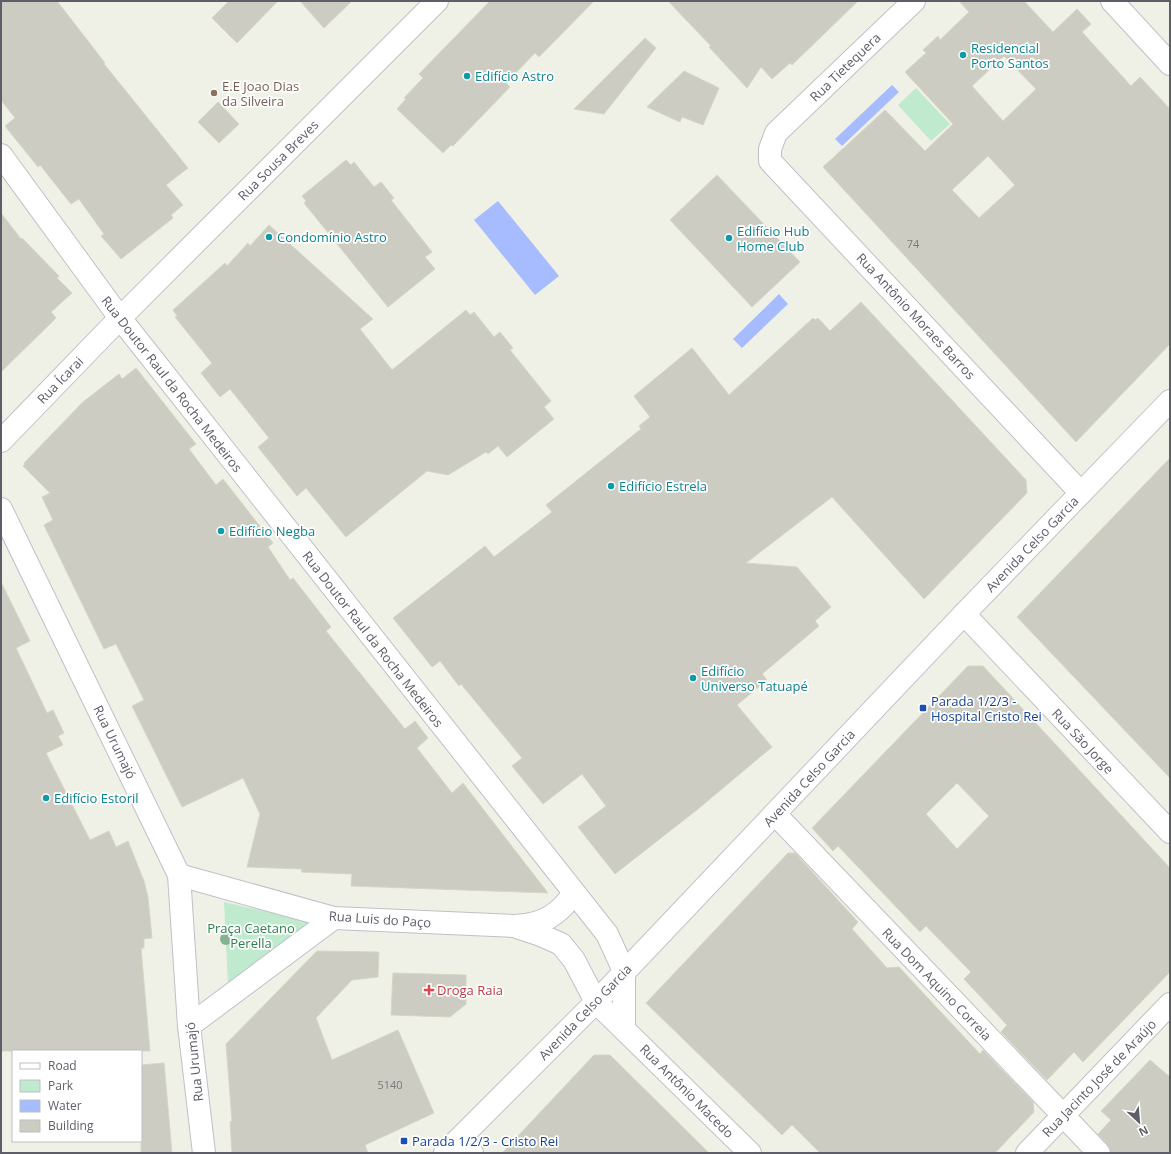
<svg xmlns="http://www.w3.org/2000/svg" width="1171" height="1154" font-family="'Open Sans',sans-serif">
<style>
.green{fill:#c0eace}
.water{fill:#a7bcff}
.building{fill:#ccccc2;stroke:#d6d6c3;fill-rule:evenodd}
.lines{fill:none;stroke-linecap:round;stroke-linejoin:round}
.street-casing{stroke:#bfc0c7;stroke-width:24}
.secondary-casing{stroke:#c2c2cc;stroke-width:24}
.street{stroke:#fff;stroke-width:22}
.secondary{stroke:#fff;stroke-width:22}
.tree{fill:#84b391}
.culture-dot{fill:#0f9aa8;stroke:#fff;stroke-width:1.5}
.education-dot{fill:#8d6e63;stroke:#fff;stroke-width:1.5}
.transit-dot{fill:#1a4fb4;stroke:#fff;stroke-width:1.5}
.health-dot{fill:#e0444e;stroke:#fff;stroke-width:1.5}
.labels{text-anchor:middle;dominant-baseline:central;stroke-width:3.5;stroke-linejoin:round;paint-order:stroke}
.number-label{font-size:11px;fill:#797a7e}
.culture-label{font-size:13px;fill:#0d838f;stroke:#fff;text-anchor:start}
.street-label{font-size:13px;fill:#5d5e67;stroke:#fff}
.education-label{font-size:13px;fill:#785e54;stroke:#fff;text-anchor:start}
.transit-label{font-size:13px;fill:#164399;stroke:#fff;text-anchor:start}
.park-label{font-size:13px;fill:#2b804c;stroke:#fff}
.health-label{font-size:13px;fill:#be3a42;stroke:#fff;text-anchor:start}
</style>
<rect width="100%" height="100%" fill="#f0f1e6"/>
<g class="green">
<polygon points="916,88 950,124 931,141 898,105"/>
<polygon points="224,902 313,922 228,984"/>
</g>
<g class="water">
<polygon points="892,85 899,92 842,146 835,139"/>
<polygon points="498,201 559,276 535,295 474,220"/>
<polygon points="779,294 788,304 742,348 733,339"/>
</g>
<g class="building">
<polygon points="1,1 57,1 105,63 104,64 188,168 166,185 183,205 171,215 173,218 121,259 101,236 104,234 79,199 71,204 40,165 38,167 5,126 15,118 1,100"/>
<polygon points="229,1 278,1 237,43 212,18"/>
<polygon points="300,1 352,1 324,28"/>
<polygon points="490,1 594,1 539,57 535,53 506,83 510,87 453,146 451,145 443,153 397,109 406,99 404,98 423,78 419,74"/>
<polygon points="668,1 858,1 792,65 790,63 772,79 761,67 747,88 709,47 711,46"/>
<path d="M959,1H1024L1053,32L1077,9L1091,24L1082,32L1131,86L1140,77L1170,109V344L1076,442L823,167L885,110L925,151L953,124L905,72L926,53L923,50L938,36L940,40L969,12ZM1004,56L1036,89L1003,121L972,86ZM988,156L1015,185L979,218L952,190Z"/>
<polygon points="645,38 656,48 604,114 574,109"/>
<polygon points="684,71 719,88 703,125 682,117 680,122 647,107"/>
<polygon points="218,102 239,124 219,143 198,122"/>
<polygon points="346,160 351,165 354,162 374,187 381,182 394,198 391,200 432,252 425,257 435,269 388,307 304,203 306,201 302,196"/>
<polygon points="717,175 800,262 752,307 670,220"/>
<polygon points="1,213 21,239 22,238 59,276 57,278 72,293 51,312 56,318 1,372"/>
<polygon points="269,225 373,319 360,329 392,370 466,310 470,315 474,312 494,337 500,332 513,348 510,350 551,401 544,407 554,419 507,457 498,446 488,454 486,452 448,475 427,471 346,537 306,488 297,496 258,447 269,438 230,389 220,397 201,373 212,363 175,317 177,316 173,310 225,263 227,266 248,243 250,246"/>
<polygon points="861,302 1026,480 1027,493 924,599 832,497 746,563 797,567 831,607 815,621 819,626 762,674 767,680 737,705 772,747 698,809 615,874 578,827 606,806 582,774 543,804 512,766 522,758 461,684 459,686 440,661 432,667 393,618 485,546 494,557 552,512 546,505 641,429 639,426 650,417 634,396 692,348 729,395 813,318 815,320 818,318 830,331"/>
<polygon points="136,368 196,444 189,449 216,485 223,479 273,543 268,547 290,580 293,578 331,627 326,631 405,729 415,721 428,738 417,748 452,793 463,783 548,893 351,886 352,874 301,872 302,869 247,867 260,814 243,778 182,807 132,706 144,700 116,644 104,649 44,525 53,520 42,497 50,493 23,466 25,464 24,463 83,402 119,374 122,379"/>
<polygon points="1170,458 1170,778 1017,617"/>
<polygon points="1,582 30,641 16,648 47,713 53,710 64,733 58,736 63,745 46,753 90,840 109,831 116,847 128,841 144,881 148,897 152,938 144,939 144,948 141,948 150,1051 1,1051"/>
<path d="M968,666H983L1170,868V972L1083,1062L1074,1052L1047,1080L1001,1032L1007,1025L964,979L971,972L926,926L920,932L838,846L833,851L812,828ZM957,783L989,816L957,849L926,814Z"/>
<polygon points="788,853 795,853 858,922 852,929 887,968 899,967 980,1054 983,1050 1033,1102 1034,1112 995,1153 820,1153 792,1125 782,1135 646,1003"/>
<polygon points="317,951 379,952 378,977 352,980 316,1018 332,1060 398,1030 434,1113 365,1145 368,1153 232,1153 230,1122 232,1121 226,1044"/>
<polygon points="393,973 466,975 466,1004 450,1017 391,1015"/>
<polygon points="594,1055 610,1055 709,1153 502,1153"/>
<polygon points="1150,1060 1170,1077 1170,1153 1111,1153 1108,1145 1098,1134 1111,1120 1101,1111"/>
<polygon points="164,1063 172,1153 141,1153 141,1065"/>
</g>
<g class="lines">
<defs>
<g id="street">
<polyline points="914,1 776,133 770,149 770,161 1081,493"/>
<polyline points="1112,1 1170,64"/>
<polyline points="1,155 120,318 607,934 624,971 624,1029"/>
<polyline points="1,441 120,318 437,1"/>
<polyline points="1,509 179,875 189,1026 204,1153"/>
<polyline points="964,614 1170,832"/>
<polyline points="775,814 1099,1153"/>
<path d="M179,875L334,918L514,926C542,925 558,916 574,893"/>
<polyline points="517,927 538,934 561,944 574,960 596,1002 750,1153"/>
<polyline points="189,1026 334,918"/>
<polyline points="458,1140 472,1153"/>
<polyline points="1027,1153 1170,1004"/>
</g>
<polyline id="secondary" points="445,1153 596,1002 964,614 1170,401"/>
</defs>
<use href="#street" class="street-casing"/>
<use href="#secondary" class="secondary-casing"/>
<use href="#street" class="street"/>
<use href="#secondary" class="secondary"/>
</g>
<circle class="tree" cx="226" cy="939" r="6"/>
<g class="culture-dot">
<circle cx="963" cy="55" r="4"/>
<circle cx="467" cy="76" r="4"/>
<circle cx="269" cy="237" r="4"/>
<circle cx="729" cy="238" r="4"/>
<circle cx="611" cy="486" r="4"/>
<circle cx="221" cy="531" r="4"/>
<circle cx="693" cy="678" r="4"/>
<circle cx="46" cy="798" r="4"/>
</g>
<circle class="education-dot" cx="214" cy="93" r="4"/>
<g class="transit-dot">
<rect x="919" y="704" width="8" height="8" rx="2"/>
<rect x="400" y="1137" width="8" height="8" rx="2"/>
</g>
<path class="health-dot" d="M427 984h4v4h4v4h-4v4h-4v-4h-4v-4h4z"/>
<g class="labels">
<g class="number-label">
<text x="913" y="243">74</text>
<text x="390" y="1084">5140</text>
</g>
<g class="culture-label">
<text x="971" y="48">Residencial<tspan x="971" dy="15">Porto Santos</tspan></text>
<text x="475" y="76">Edifício Astro</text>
<text x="737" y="231">Edifício Hub<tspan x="737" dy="15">Home Club</tspan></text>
<text x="277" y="237">Condomínio Astro</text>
<text x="619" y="486">Edifício Estrela</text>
<text x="229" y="531">Edifício Negba</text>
<text x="701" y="671">Edifício<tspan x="701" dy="15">Universo Tatuapé</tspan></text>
<text x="54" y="798">Edifício Estoril</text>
</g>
<g class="street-label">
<text transform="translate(845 67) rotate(-44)">Rua Tietequera</text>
<text transform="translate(278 160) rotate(-45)">Rua Sousa Breves</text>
<text transform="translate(916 316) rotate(47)">Rua Antônio Moraes Barros</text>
<text transform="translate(60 380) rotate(-46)">Rua Ícarai</text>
<text transform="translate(172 384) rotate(52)">Rua Doutor Raul da Rocha Medeiros</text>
<text transform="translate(1032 544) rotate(-46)">Avenida Celso Garcia</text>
<text transform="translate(373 639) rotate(52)">Rua Doutor Raul da Rocha Medeiros</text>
<text transform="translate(1083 741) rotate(47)">Rua São Jorge</text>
<text transform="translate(115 742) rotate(64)">Rua Urumajó</text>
<text transform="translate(809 778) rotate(-47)">Avenida Celso Garcia</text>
<text transform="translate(380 919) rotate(4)">Rua Luis do Paço</text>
<text transform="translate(937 984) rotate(46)">Rua Dom Aquino Correia</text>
<text transform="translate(585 1012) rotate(-46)">Avenida Celso Garcia</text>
<text transform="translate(194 1062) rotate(-96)">Rua Urumajó</text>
<text transform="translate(1099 1078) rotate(-46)">Rua Jacinto José de Araújo</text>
<text transform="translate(687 1091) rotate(45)">Rua Antônio Macedo</text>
</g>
<g class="education-label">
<text x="222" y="86">E.E Joao Dias<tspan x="222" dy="15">da Silveira</tspan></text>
</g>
<g class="transit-label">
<text x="931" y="701">Parada 1/2/3 -<tspan x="931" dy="15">Hospital Cristo Rei</tspan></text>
<text x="412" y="1141">Parada 1/2/3 - Cristo Rei</text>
</g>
<g class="park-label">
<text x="251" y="928">Praça Caetano<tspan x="251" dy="15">Perella</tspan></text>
</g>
<g class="health-label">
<text x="437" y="990">Droga Raia</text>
</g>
</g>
<rect width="1171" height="1154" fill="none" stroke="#5d5e67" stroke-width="4"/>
<rect x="12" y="1050" width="130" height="92" fill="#ffffff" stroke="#bebfc2"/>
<rect x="20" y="1063" width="20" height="6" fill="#ffffff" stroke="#bebfc2"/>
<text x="48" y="1070" font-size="12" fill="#5d5e67">Road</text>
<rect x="20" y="1080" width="20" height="12" fill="#c0eace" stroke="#bebfc2"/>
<text x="48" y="1090" font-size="12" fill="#5d5e67">Park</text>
<rect x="20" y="1100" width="20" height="12" fill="#a7bcff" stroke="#bebfc2"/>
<text x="48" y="1110" font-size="12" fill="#5d5e67">Water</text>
<rect x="20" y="1120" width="20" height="12" fill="#ccccc2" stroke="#bebfc2"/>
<text x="48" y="1130" font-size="12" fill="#5d5e67">Building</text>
<g transform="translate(1139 1122) rotate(154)" stroke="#ffffff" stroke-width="3" paint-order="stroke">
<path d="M0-3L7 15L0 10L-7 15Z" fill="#5d5e67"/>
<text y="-6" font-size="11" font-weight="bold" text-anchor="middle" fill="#5d5e67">N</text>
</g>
</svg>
